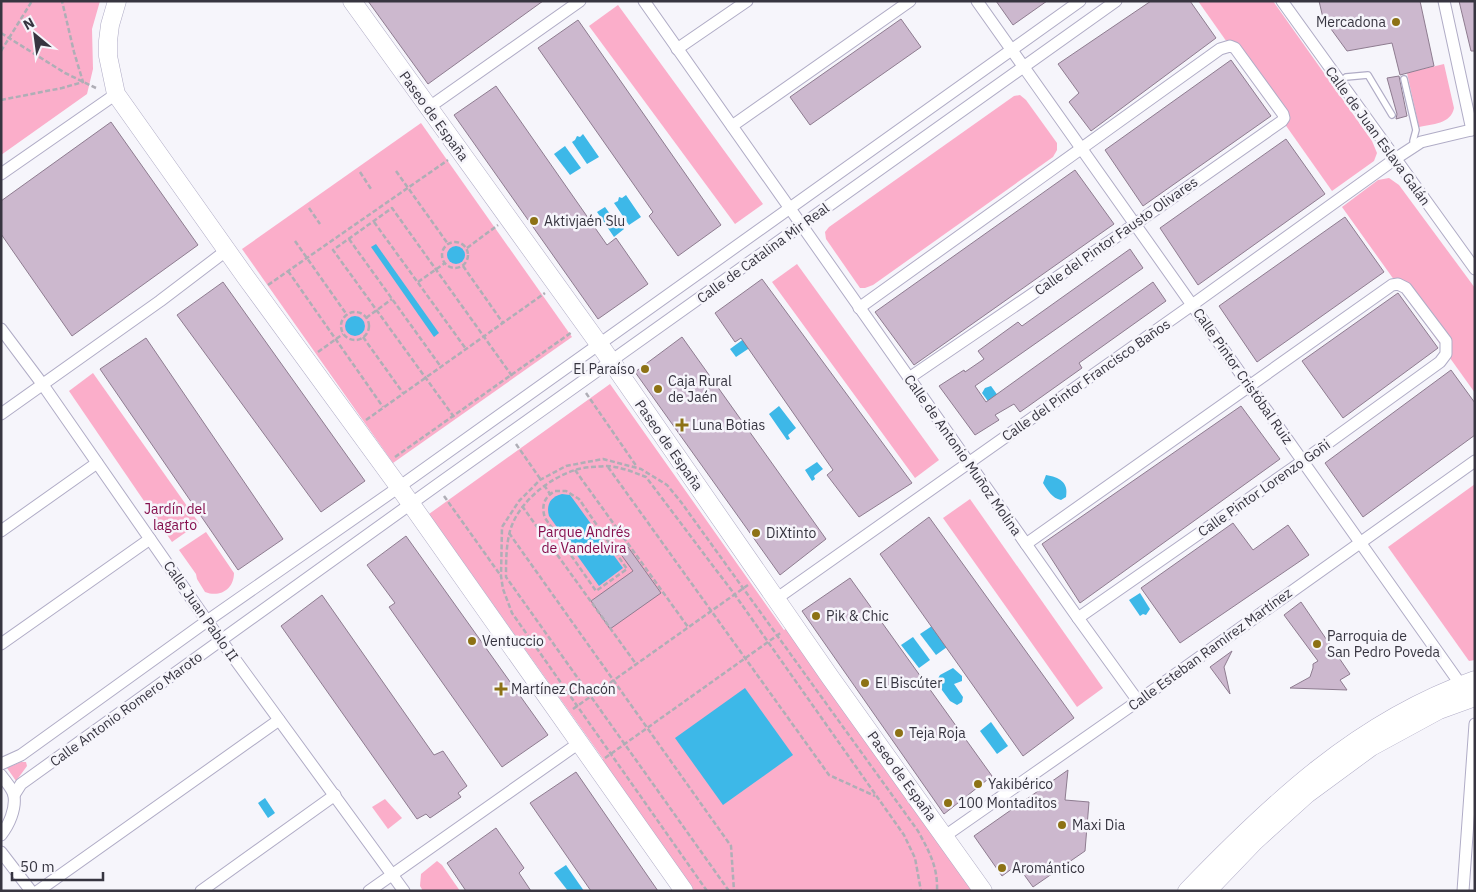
<svg xmlns="http://www.w3.org/2000/svg" width="1476" height="892" font-family="'IBM Plex Sans',sans-serif">
<style>
.green{fill:#fbaeca}
.water{fill:#3db8e8}
.building{fill:#ccb8ce;stroke:#8e7c90}
.lines{fill:none;stroke-linecap:round;stroke-linejoin:round}
.service-casing{stroke:#b0acc6;stroke-width:8}
.minor-casing{stroke:#b0acc6;stroke-width:13}
.primary-casing{stroke:#b0acc6;stroke-width:19}
.path{stroke:#afaeb6;stroke-width:2.5;stroke-dasharray:5 2.5;stroke-linecap:butt}
.service{stroke:#fff;stroke-width:5.5}
.minor{stroke:#fff;stroke-width:11}
.primary{stroke:#fff;stroke-width:18}
.poi-dot{fill:#8d7215;stroke:#f6f5fb;stroke-width:2}
.labels{text-anchor:middle;dominant-baseline:central;stroke-width:5;stroke-linejoin:round;paint-order:stroke}
.poi-label{font-size:14px;fill:#373540;stroke:#f6f5fb;text-anchor:start}
.street-label{font-size:14px;fill:#373540;stroke:#f6f5fb}
.park-label{font-size:14px;fill:#850f4d;stroke:#f6f5fb}
</style>
<rect width="100%" height="100%" fill="#f6f5fb"/>
<g class="green">
<polygon points="1,1 100,1 92,29 93,69 87,94 1,155"/>
<polygon points="1198,1 1273,1 1372,141 1377,153 1374,161 1332,191"/>
<polygon points="618,5 763,204 735,224 589,26"/>
<path d="M1444,64L1454,108C1451,124 1432,124 1419,127L1407,73Z"/>
<polygon points="1020,95 1026,100 1057,143 1057,150 1053,157 873,285 865,288 860,288 826,239 825,232 829,227 1014,96"/>
<polygon points="421,123 572,337 393,463 242,249"/>
<polygon points="1389,178 1399,185 1475,288 1475,393 1342,207 1378,180"/>
<polygon points="797,264 939,460 915,478 772,282"/>
<polygon points="93,373 199,523 172,542 69,391"/>
<polygon points="610,384 784,630 787,628 974,891 694,891 602,760 603,759 429,514"/>
<polygon points="1475,484 1475,660 1469,661 1388,547"/>
<polygon points="970,499 1103,688 1077,707 943,518"/>
<path d="M206,532L234,573C234,589 220,598 205,592L197,579L196,574L179,550Z"/>
<polygon points="21,762 26,762 27,766 16,781 7,768"/>
<polygon points="385,799 402,818 388,829 372,807"/>
<polygon points="437,861 442,865 460,891 423,891 420,886 421,874"/>
</g>
<g class="water">
<polygon points="583,134 599,157 587,164 572,142 575,140 577,136 580,137"/>
<polygon points="565,146 581,168 570,175 554,154"/>
<polygon points="626,195 641,217 629,225 614,203 618,201 619,197 622,198"/>
<polygon points="605,207 618,225 621,224 624,229 614,237 597,212"/>
<polygon points="376,244 439,333 434,337 371,247"/>
<circle cx="456" cy="255" r="9"/>
<circle cx="355" cy="326" r="10"/>
<polygon points="745,338 751,347 736,357 730,349"/>
<polygon points="991,386 1004,404 995,411 982,393 985,388"/>
<polygon points="779,406 796,428 788,435 790,439 787,440 769,414"/>
<polygon points="817,462 823,469 814,476 815,479 812,481 805,470"/>
<path d="M1046,475C1059,477 1069,482 1066,497L1061,500C1052,498 1048,491 1043,483Z"/>
<path d="M562,494L570,495L573,499L623,568L599,586L549,516C546,505 550,497 562,494Z"/>
<polygon points="1140,593 1150,609 1146,615 1143,614 1140,616 1129,600"/>
<polygon points="932,626 947,647 936,655 920,634"/>
<polygon points="913,637 930,660 919,668 901,645"/>
<polygon points="953,668 962,676 962,681 954,684 963,697 962,702 957,705 950,701 936,682 940,675"/>
<polygon points="745,688 793,755 723,805 675,738"/>
<polygon points="991,722 1008,746 997,754 980,731"/>
<polygon points="265,798 275,813 268,818 258,803"/>
<polygon points="566,865 584,891 568,891 554,873"/>
</g>
<g class="building">
<polygon points="368,1 543,1 428,84"/>
<polygon points="996,1 1047,1 1013,25"/>
<polygon points="1151,1 1190,1 1216,38 1091,131 1069,102 1079,93 1058,64"/>
<polygon points="1319,1 1420,1 1434,66 1400,75 1392,43 1347,51 1323,18"/>
<polygon points="1459,1 1475,1 1475,51 1471,51"/>
<polygon points="901,19 921,47 810,125 790,97"/>
<polygon points="578,20 721,225 678,256 649,216 653,212 538,48"/>
<polygon points="1231,60 1271,116 1143,206 1105,150"/>
<polygon points="1399,76 1407,116 1396,119 1397,114 1387,78"/>
<polygon points="496,86 607,245 616,238 648,284 598,319 454,115"/>
<polygon points="111,122 198,245 72,336 1,234 1,201"/>
<polygon points="1286,139 1325,194 1198,285 1160,228"/>
<polygon points="1075,170 1114,224 914,365 875,312"/>
<polygon points="1345,217 1384,272 1257,362 1219,306"/>
<polygon points="1130,249 1143,268 975,386 986,402 1153,282 1166,301 1079,363 1082,368 1030,405 1020,412 1014,404 995,415 999,420 975,435 939,386 964,370 965,372 984,359 978,351 1000,335 1018,322 1022,326"/>
<polygon points="762,279 912,483 859,517 827,475 833,470 741,338 735,342 715,313"/>
<polygon points="223,282 365,481 321,512 177,315"/>
<polygon points="1398,293 1438,348 1343,418 1302,361"/>
<polygon points="682,337 826,539 780,575 635,372"/>
<polygon points="146,338 283,539 238,570 100,369"/>
<polygon points="1451,370 1475,403 1475,435 1363,517 1325,463"/>
<polygon points="1241,406 1280,459 1080,603 1042,544"/>
<polygon points="929,517 1074,718 1023,756 880,554"/>
<polygon points="1233,523 1253,550 1288,525 1309,555 1180,643 1141,588"/>
<polygon points="406,536 548,735 502,767 389,607 395,603 367,565"/>
<polygon points="628,547 661,593 610,629 591,601 633,571 620,553"/>
<polygon points="850,578 992,776 944,814 802,611"/>
<polygon points="322,595 434,755 443,751 467,786 458,793 461,797 430,818 426,814 417,819 281,626"/>
<polygon points="1301,602 1350,674 1340,680 1347,690 1290,688 1310,677 1313,668 1313,664 1318,661 1284,615"/>
<polygon points="1232,651 1224,667 1230,694 1210,667"/>
<polygon points="1068,770 1065,800 1089,802 1085,851 1033,887 1017,865 1002,876 974,836"/>
<polygon points="576,772 658,891 591,891 530,803"/>
<polygon points="496,828 524,868 519,873 531,891 466,891 447,863"/>
</g>
<g class="lines">
<defs>
<g id="service">
<polyline points="1404,79 1416,130 1413,141 1414,146"/>
<polyline points="1340,83 1346,77 1368,75 1392,115"/>
</g>
<g id="minor">
<polyline points="644,1 1078,618 1138,701"/>
<polyline points="977,1 1461,685"/>
<polyline points="1282,1 1475,269"/>
<polyline points="1444,1 1472,130"/>
<polyline points="677,49 747,1"/>
<polyline points="428,108 580,1"/>
<polyline points="732,126 910,1"/>
<polyline points="1,174 116,94"/>
<polyline points="859,308 1220,49 1230,46 1235,48 1283,114 1284,118 1282,121 1135,224 909,378"/>
<polyline points="1,329 43,385 207,621 404,891"/>
<polyline points="1,414 160,301 227,250"/>
<polyline points="1,531 97,463"/>
<polyline points="1026,544 1392,285 1398,284 1406,288 1446,341 1446,354 1440,362 1303,461 1078,618"/>
<polyline points="776,599 1192,305 1395,159 1421,142 1475,129"/>
<polyline points="1,644 150,539"/>
<polyline points="1,764 21,755 207,621 399,487 1080,1"/>
<path d="M1,775C5,781 13,789 14,796C16,809 9,825 1,835"/>
<polyline points="14,795 21,784 437,485 1116,1"/>
<polyline points="945,836 1138,701 1475,461"/>
<polyline points="1,852 31,891"/>
<polyline points="38,891 279,720"/>
<polyline points="201,891 335,795"/>
<polyline points="369,891 579,743"/>
<polyline points="1463,891 1475,724"/>
</g>
<g id="primary">
<polyline points="117,1 110,25 108,41 108,56 116,94 245,276 399,487 684,891"/>
<polyline points="352,1 604,351 830,677 983,891"/>
<path d="M1187,891C1271,804 1358,721 1475,680"/>
<polyline points="1207,891 1255,841 1307,794 1371,747 1439,710 1475,697"/>
</g>
</defs>
<use href="#service" class="service-casing"/>
<use href="#minor" class="minor-casing"/>
<use href="#primary" class="primary-casing"/>
<g class="path">
<polyline points="1,33 65,73 96,88"/>
<polyline points="1,51 32,1"/>
<polyline points="1,100 62,88 83,82 74,52 62,1"/>
<polyline points="396,171 448,244"/>
<polyline points="360,172 371,189"/>
<polyline points="309,208 320,224"/>
<polyline points="374,222 466,349"/>
<polyline points="349,239 441,367"/>
<polyline points="295,241 347,315"/>
<circle cx="455" cy="255" r="13"/>
<polyline points="467,248 498,225"/>
<polyline points="463,266 503,323"/>
<polyline points="288,271 383,407"/>
<polyline points="418,282 445,263"/>
<polyline points="268,285 448,160"/>
<circle cx="355" cy="326" r="14"/>
<polyline points="366,318 392,299"/>
<polyline points="363,337 403,393"/>
<polyline points="318,352 343,334"/>
<polyline points="586,393 637,467"/>
<polyline points="454,417 333,250 392,208 512,376"/>
<polyline points="366,420 545,293"/>
<polyline points="516,444 541,480"/>
<polyline points="395,457 572,332"/>
<polyline points="608,467 829,775 875,796"/>
<polyline points="575,470 688,627"/>
<polyline points="544,485 550,494"/>
<path d="M555,491H566L579,499L627,569L596,591L545,518C541,506 544,497 555,491Z"/>
<polyline points="444,496 501,576"/>
<polyline points="522,506 636,664"/>
<polyline points="509,533 731,846 734,891"/>
<polyline points="573,709 748,585"/>
<polyline points="605,758 782,632"/>
<path d="M707,891L512,613L503,589L501,576L502,527L519,501L540,480L566,466L603,459L641,469L667,485L681,502L918,831C929,851 938,867 937,891"/>
<path d="M729,891L506,577C506,563 506,549 509,535C515,505 547,479 575,470C583,467 596,467 605,466C619,466 633,472 646,477L735,595L904,835L915,858L921,891"/>
</g>
<use href="#service" class="service"/>
<use href="#minor" class="minor"/>
<use href="#primary" class="primary"/>
</g>
<g class="poi-dot">
<circle cx="1396" cy="22" r="5"/>
<circle cx="534" cy="221" r="5"/>
<circle cx="645" cy="369" r="5"/>
<circle cx="658" cy="389" r="5"/>
<path d="M679.5 417.5h5v5h5v5h-5v5h-5v-5h-5v-5h5z"/>
<circle cx="756" cy="533" r="5"/>
<circle cx="816" cy="616" r="5"/>
<circle cx="472" cy="641" r="5"/>
<circle cx="1317" cy="644" r="5"/>
<circle cx="865" cy="683" r="5"/>
<path d="M498.5 681.5h5v5h5v5h-5v5h-5v-5h-5v-5h5z"/>
<circle cx="899" cy="733" r="5"/>
<circle cx="978" cy="784" r="5"/>
<circle cx="948" cy="803" r="5"/>
<circle cx="1062" cy="825" r="5"/>
<circle cx="1002" cy="868" r="5"/>
</g>
<g class="labels">
<g class="poi-label">
<text x="1386" y="22" text-anchor="end">Mercadona</text>
<text x="544" y="221">Aktivjaén Slu</text>
<text x="635" y="369" text-anchor="end">El Paraíso</text>
<text x="668" y="381">Caja Rural<tspan x="668" dy="16">de Jaén</tspan></text>
<text x="692" y="425">Luna Botias</text>
<text x="766" y="533">DiXtinto</text>
<text x="826" y="616">Pik &amp; Chic</text>
<text x="1327" y="636">Parroquia de<tspan x="1327" dy="16">San Pedro Poveda</tspan></text>
<text x="482" y="641">Ventuccio</text>
<text x="875" y="683">El Biscúter</text>
<text x="511" y="689">Martínez Chacón</text>
<text x="909" y="733">Teja Roja</text>
<text x="988" y="784">Yakibérico</text>
<text x="958" y="803">100 Montaditos</text>
<text x="1072" y="825">Maxi Dia</text>
<text x="1012" y="868">Aromántico</text>
</g>
<g class="street-label">
<text transform="translate(434 116) rotate(54)">Paseo de España</text>
<text transform="translate(1378 136) rotate(54)">Calle de Juan Eslava Galán</text>
<text transform="translate(1116 236) rotate(-35)">Calle del Pintor Fausto Olivares</text>
<text transform="translate(763 253) rotate(-36)">Calle de Catalina Mir Real</text>
<text transform="translate(1243 376) rotate(55)">Calle Pintor Cristóbal Ruiz</text>
<text transform="translate(1086 380) rotate(-35)">Calle del Pintor Francisco Baños</text>
<text transform="translate(669 445) rotate(55)">Paseo de España</text>
<text transform="translate(963 455) rotate(55)">Calle de Antonio Muñoz Molina</text>
<text transform="translate(1264 488) rotate(-35)">Calle Pintor Lorenzo Goñi</text>
<text transform="translate(201 611) rotate(55)">Calle Juan Pablo II</text>
<text transform="translate(1210 649) rotate(-36)">Calle Esteban Ramírez Martínez</text>
<text transform="translate(126 709) rotate(-36)">Calle Antonio Romero Maroto</text>
<text transform="translate(902 776) rotate(54)">Paseo de España</text>
</g>
<g class="park-label">
<text x="175" y="509">Jardín del<tspan x="175" dy="16">lagarto</tspan></text>
<text x="584" y="532">Parque Andrés<tspan x="584" dy="16">de Vandelvira</tspan></text>
</g>
</g>
<rect width="1476" height="892" fill="none" stroke="#373540" stroke-width="5"/>
<g transform="translate(35 35) rotate(331)" stroke="#f6f5fb" stroke-width="4" paint-order="stroke">
<path d="M0-4L9 19L0 12L-9 19Z" fill="#373540"/>
<text y="-8" font-size="14" font-weight="bold" text-anchor="middle" fill="#373540">N</text>
</g>
<path d="M12 872v8h91v-8" fill="none" stroke="#373540" stroke-width="2.5"/>
<text x="20" y="872" font-size="15" fill="#373540" stroke="#f6f5fb" stroke-width="4" paint-order="stroke">50 m</text>
</svg>
